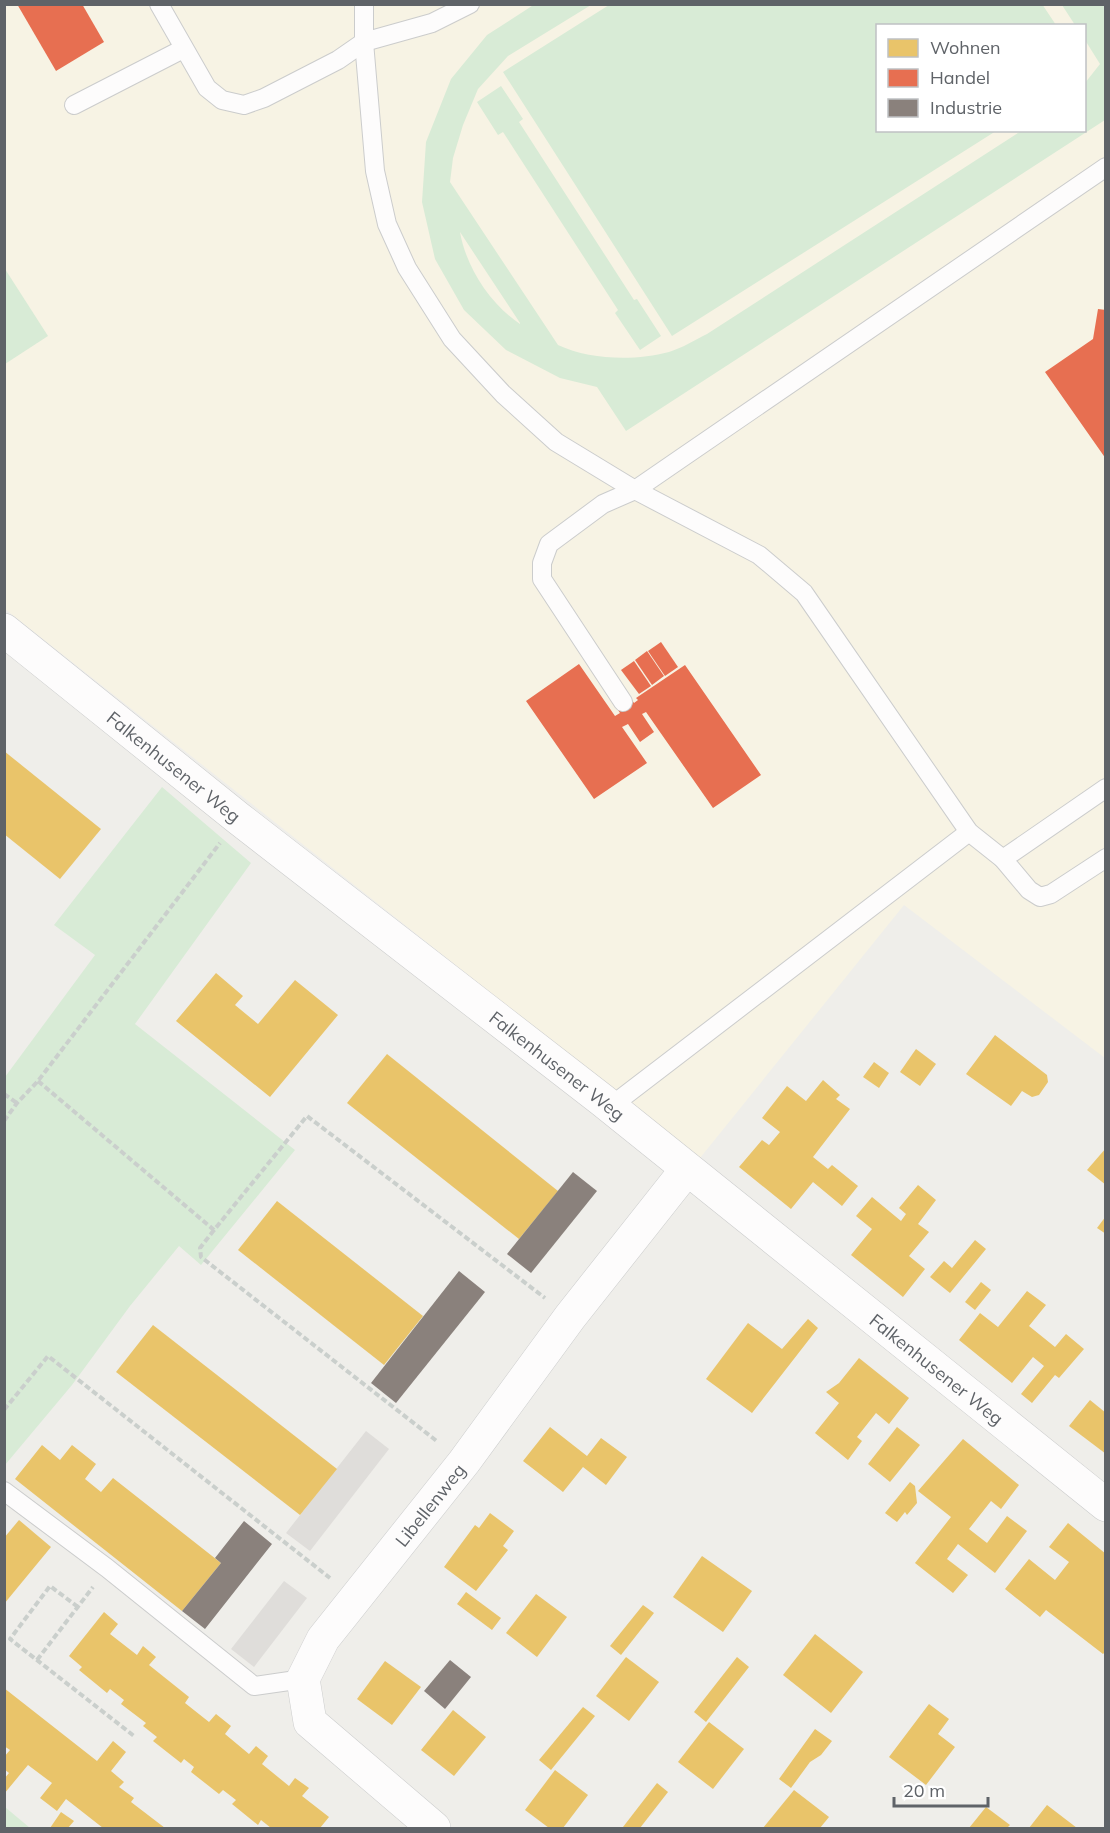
<svg xmlns="http://www.w3.org/2000/svg" width="1110" height="1833" font-family="Mulish,sans-serif">
<style>
.commercial{fill:#f7f3e4;fill-rule:evenodd}
.industrial{fill:#dfddda}
.green{fill:#d8ebd6;fill-rule:evenodd}
.homes{fill:#e9c46a}
.shops{fill:#e76f51}
.industry{fill:#8a817c}
.lines{fill:none;stroke-linecap:round;stroke-linejoin:round}
.lane-casing{stroke:#cbcccc;stroke-width:20}
.street-casing{stroke:#cbcccc;stroke-width:34}
.path{stroke:#cacfcc;stroke-width:4;stroke-dasharray:6 3;stroke-linecap:butt}
.lane{stroke:#fdfcfc;stroke-width:18}
.street{stroke:#fdfcfc;stroke-width:33}
.labels{text-anchor:middle;dominant-baseline:central;stroke-width:6;stroke-linejoin:round;paint-order:stroke}
.street-label{font-size:18px;fill:#5f6368;stroke:#fff}
</style>
<rect width="100%" height="100%" fill="#efeeea"/>
<path class="commercial" d="M4,5H1105V1058L904,905L700,1158L5,609ZM878,26H1084V130H878Z"/>
<g class="industrial">
<polygon points="366,1431 389,1449 310,1551 286,1533"/>
<polygon points="284,1581 307,1598 254,1667 231,1649"/>
</g>
<g class="green">
<path d="M535,4L591,5L508,56L478,89L463,125L453,158L450,182L558,345C590,360 635,361 669,352C682,348 695,340 707,334L1021,131L1084,130L1085,83L1100,64L1085,40L1084,26L1075,25L1062,5H1105V120L626,431L597,387L560,378L506,350L464,310L435,259L422,202L426,142L451,79L487,35ZM460,232L520,323V324C490,304 466,267 460,232Z"/>
<polygon points="1042,4 1056,25 878,26 878,130 996,131 672,336 503,72 609,5"/>
<polygon points="501,86 523,119 519,122 634,300 637,299 661,336 640,350 615,313 618,310 503,132 498,135 477,102"/>
<polygon points="5,269 48,336 5,364 4,364"/>
<polygon points="162,787 251,863 135,1024 295,1150 201,1265 179,1246 130,1306 72,1385 5,1465 5,1077 95,955 54,925"/>
<polygon points="5,1807 30,1828 5,1828"/>
</g>
<g class="homes">
<polygon points="4,751 101,829 60,879 4,834"/>
<polygon points="216,973 243,996 235,1005 258,1024 295,980 338,1015 270,1097 176,1021"/>
<polygon points="995,1035 1047,1075 1048,1082 1039,1095 1032,1097 1022,1091 1011,1106 966,1074"/>
<polygon points="916,1049 936,1064 920,1086 900,1072"/>
<polygon points="387,1054 558,1191 519,1239 347,1103"/>
<polygon points="874,1062 889,1073 879,1088 863,1077"/>
<polygon points="823,1080 840,1095 836,1099 850,1109 813,1157 828,1169 832,1165 858,1186 842,1206 813,1182 791,1209 739,1167 762,1140 769,1145 780,1132 762,1118 787,1086 806,1101"/>
<polygon points="1106,1148 1106,1185 1087,1170"/>
<polygon points="918,1185 936,1200 918,1224 929,1232 909,1256 925,1269 903,1297 851,1255 872,1229 856,1216 872,1197 901,1221 906,1214 899,1208"/>
<polygon points="277,1201 423,1316 384,1365 238,1250"/>
<polygon points="1106,1216 1106,1234 1097,1228"/>
<polygon points="975,1240 986,1249 950,1293 930,1277 944,1261 952,1268"/>
<polygon points="981,1282 991,1290 975,1310 965,1302"/>
<polygon points="1027,1291 1046,1305 1029,1326 1055,1347 1066,1334 1084,1349 1059,1378 1055,1375 1032,1403 1021,1394 1044,1366 1033,1357 1012,1383 959,1340 980,1313 998,1327"/>
<polygon points="808,1319 818,1328 752,1413 706,1379 748,1323 782,1349"/>
<polygon points="153,1325 337,1469 300,1515 116,1372"/>
<polygon points="859,1358 909,1398 889,1424 876,1413 857,1437 862,1441 848,1460 815,1433 839,1403 826,1392 839,1383"/>
<polygon points="1090,1400 1106,1413 1106,1454 1069,1426"/>
<polygon points="550,1427 587,1456 601,1438 627,1457 606,1485 583,1467 563,1492 523,1461"/>
<polygon points="897,1427 920,1445 890,1482 868,1464"/>
<polygon points="963,1439 1019,1485 1001,1509 991,1501 969,1529 987,1543 1007,1516 1027,1531 995,1573 958,1544 947,1559 968,1575 953,1593 915,1563 951,1517 918,1491"/>
<polygon points="42,1445 60,1460 72,1445 96,1464 85,1479 101,1492 113,1478 221,1563 182,1611 15,1479"/>
<polygon points="910,1482 915,1486 917,1503 907,1515 905,1512 897,1522 885,1513"/>
<polygon points="490,1513 514,1531 503,1546 508,1550 476,1591 444,1567 475,1525 479,1528"/>
<polygon points="19,1520 51,1547 4,1604 4,1538"/>
<polygon points="1068,1523 1106,1554 1106,1651 1103,1654 1046,1610 1040,1617 1005,1589 1029,1559 1055,1580 1069,1562 1049,1547"/>
<polygon points="702,1556 752,1591 723,1632 673,1597"/>
<polygon points="466,1592 501,1618 492,1630 457,1604"/>
<polygon points="536,1594 567,1617 537,1657 506,1633"/>
<polygon points="643,1605 654,1613 621,1655 610,1646"/>
<polygon points="104,1612 118,1624 110,1634 137,1655 143,1646 156,1657 149,1665 189,1697 185,1703 209,1722 216,1714 231,1726 225,1734 249,1754 256,1746 268,1756 262,1764 289,1786 295,1778 309,1788 302,1796 329,1817 320,1828 271,1828 261,1820 258,1825 232,1804 236,1800 223,1790 219,1794 191,1772 194,1767 184,1759 181,1763 153,1741 157,1737 143,1726 146,1723 121,1704 124,1700 110,1689 107,1693 79,1670 82,1667 69,1656"/>
<polygon points="815,1634 863,1672 831,1713 783,1675"/>
<polygon points="626,1657 659,1682 629,1721 596,1696"/>
<polygon points="737,1657 749,1667 706,1722 694,1712"/>
<polygon points="385,1661 421,1687 392,1725 357,1699"/>
<polygon points="4,1688 97,1761 113,1741 126,1752 111,1771 124,1782 119,1787 134,1798 131,1802 165,1828 103,1828 66,1799 57,1811 40,1798 52,1783 28,1765 4,1794 4,1779 9,1773 4,1769 4,1757 10,1750 4,1746"/>
<polygon points="929,1704 949,1719 938,1734 955,1747 926,1785 889,1757"/>
<polygon points="583,1707 595,1716 551,1770 539,1760"/>
<polygon points="453,1710 486,1737 454,1776 421,1750"/>
<polygon points="709,1722 744,1749 713,1789 678,1762"/>
<polygon points="815,1729 832,1741 821,1755 810,1762 791,1788 779,1779"/>
<polygon points="555,1770 588,1795 563,1828 549,1828 525,1810"/>
<polygon points="657,1783 668,1792 640,1828 625,1828 623,1827"/>
<polygon points="794,1790 829,1817 820,1828 763,1828"/>
<polygon points="1047,1805 1077,1828 1029,1828"/>
<polygon points="986,1807 1010,1825 1007,1828 969,1828"/>
<polygon points="61,1812 74,1821 68,1828 50,1828"/>
</g>
<g class="shops">
<polygon points="17,4 82,4 104,42 56,71"/>
<polygon points="1098,309 1106,310 1106,459 1045,372 1093,339"/>
<polygon points="661,642 678,667 665,676 648,651"/>
<polygon points="647,651 664,676 652,685 635,660"/>
<polygon points="634,661 651,686 639,694 621,670"/>
<polygon points="579,664 615,716 620,713 618,710 632,700 634,703 638,700 636,698 685,665 761,775 713,808 646,712 642,714 654,732 640,742 628,724 622,727 647,763 594,799 526,701"/>
</g>
<g class="industry">
<polygon points="573,1172 597,1191 531,1273 507,1254"/>
<polygon points="459,1271 485,1292 396,1403 371,1383"/>
<polygon points="244,1521 272,1544 205,1629 182,1611 221,1563 215,1558"/>
<polygon points="450,1660 471,1677 445,1709 424,1691"/>
</g>
<g class="lines">
<defs>
<g id="lane">
<polyline points="159,4 207,88 222,100 244,105 264,98 338,60 364,42 432,23 470,4"/>
<polyline points="364,4 364,42 375,171 387,224 407,268 452,339 503,394 556,442 635,490 759,555 804,593 969,832 1003,859"/>
<polyline points="74,105 183,49"/>
<polyline points="623,702 542,579 542,563 549,544 603,504 635,490 683,457 1106,167"/>
<polyline points="1106,788 1003,859 1029,890 1040,897 1051,894 1106,858"/>
<polyline points="611,1107 623,1097 969,832"/>
<polyline points="4,1491 107,1568 254,1686 303,1679"/>
</g>
<g id="street">
<path id="s1" d="M4,630L238,818L602,1100L1106,1505"/>
<path id="s2" d="M434,1828L310,1722L303,1679L323,1639L464,1462L570,1317L687,1169"/>
</g>
</defs>
<use href="#lane" class="lane-casing"/>
<use href="#street" class="street-casing"/>
<g class="path">
<polyline points="38,1081 214,1230 307,1116 545,1298"/>
<polyline points="4,1094 17,1103"/>
<polyline points="4,1121 17,1103 38,1081 220,843"/>
<polyline points="214,1230 200,1248 201,1257 438,1442"/>
<polyline points="4,1410 48,1356 330,1578"/>
<polyline points="78,1607 50,1586 10,1639 134,1736"/>
<polyline points="37,1660 93,1587"/>
</g>
<use href="#lane" class="lane"/>
<use href="#street" class="street"/>
</g>
<g class="labels">
<g class="street-label">
<text stroke="none"><textPath href="#s1" startOffset="218">Falkenhusener Weg</textPath></text>
<text stroke="none"><textPath href="#s1" startOffset="704">Falkenhusener Weg</textPath></text>
<text stroke="none"><textPath href="#s1" startOffset="1190">Falkenhusener Weg</textPath></text>
<text stroke="none"><textPath href="#s2" startOffset="423">Libellenweg</textPath></text>
</g>
</g>
<rect width="1110" height="1833" fill="none" stroke="#5f6368" stroke-width="12"/>
<rect x="876" y="24" width="210" height="108" fill="#ffffff" stroke="#bfc1c3" stroke-width="1.5"/>
<rect x="888" y="39" width="30" height="18" fill="#e9c46a" stroke="#bfc1c3" stroke-width="1.5"/>
<text x="930" y="54" font-size="18" fill="#5f6368">Wohnen</text>
<rect x="888" y="69" width="30" height="18" fill="#e76f51" stroke="#bfc1c3" stroke-width="1.5"/>
<text x="930" y="84" font-size="18" fill="#5f6368">Handel</text>
<rect x="888" y="99" width="30" height="18" fill="#8a817c" stroke="#bfc1c3" stroke-width="1.5"/>
<text x="930" y="114" font-size="18" fill="#5f6368">Industrie</text>
<path d="M894 1797v9h94v-9" fill="none" stroke="#5f6368" stroke-width="3"/>
<text x="903" y="1797" font-size="18" fill="#5f6368" stroke="#ffffff" stroke-width="4.5" paint-order="stroke">20 m</text>
</svg>
